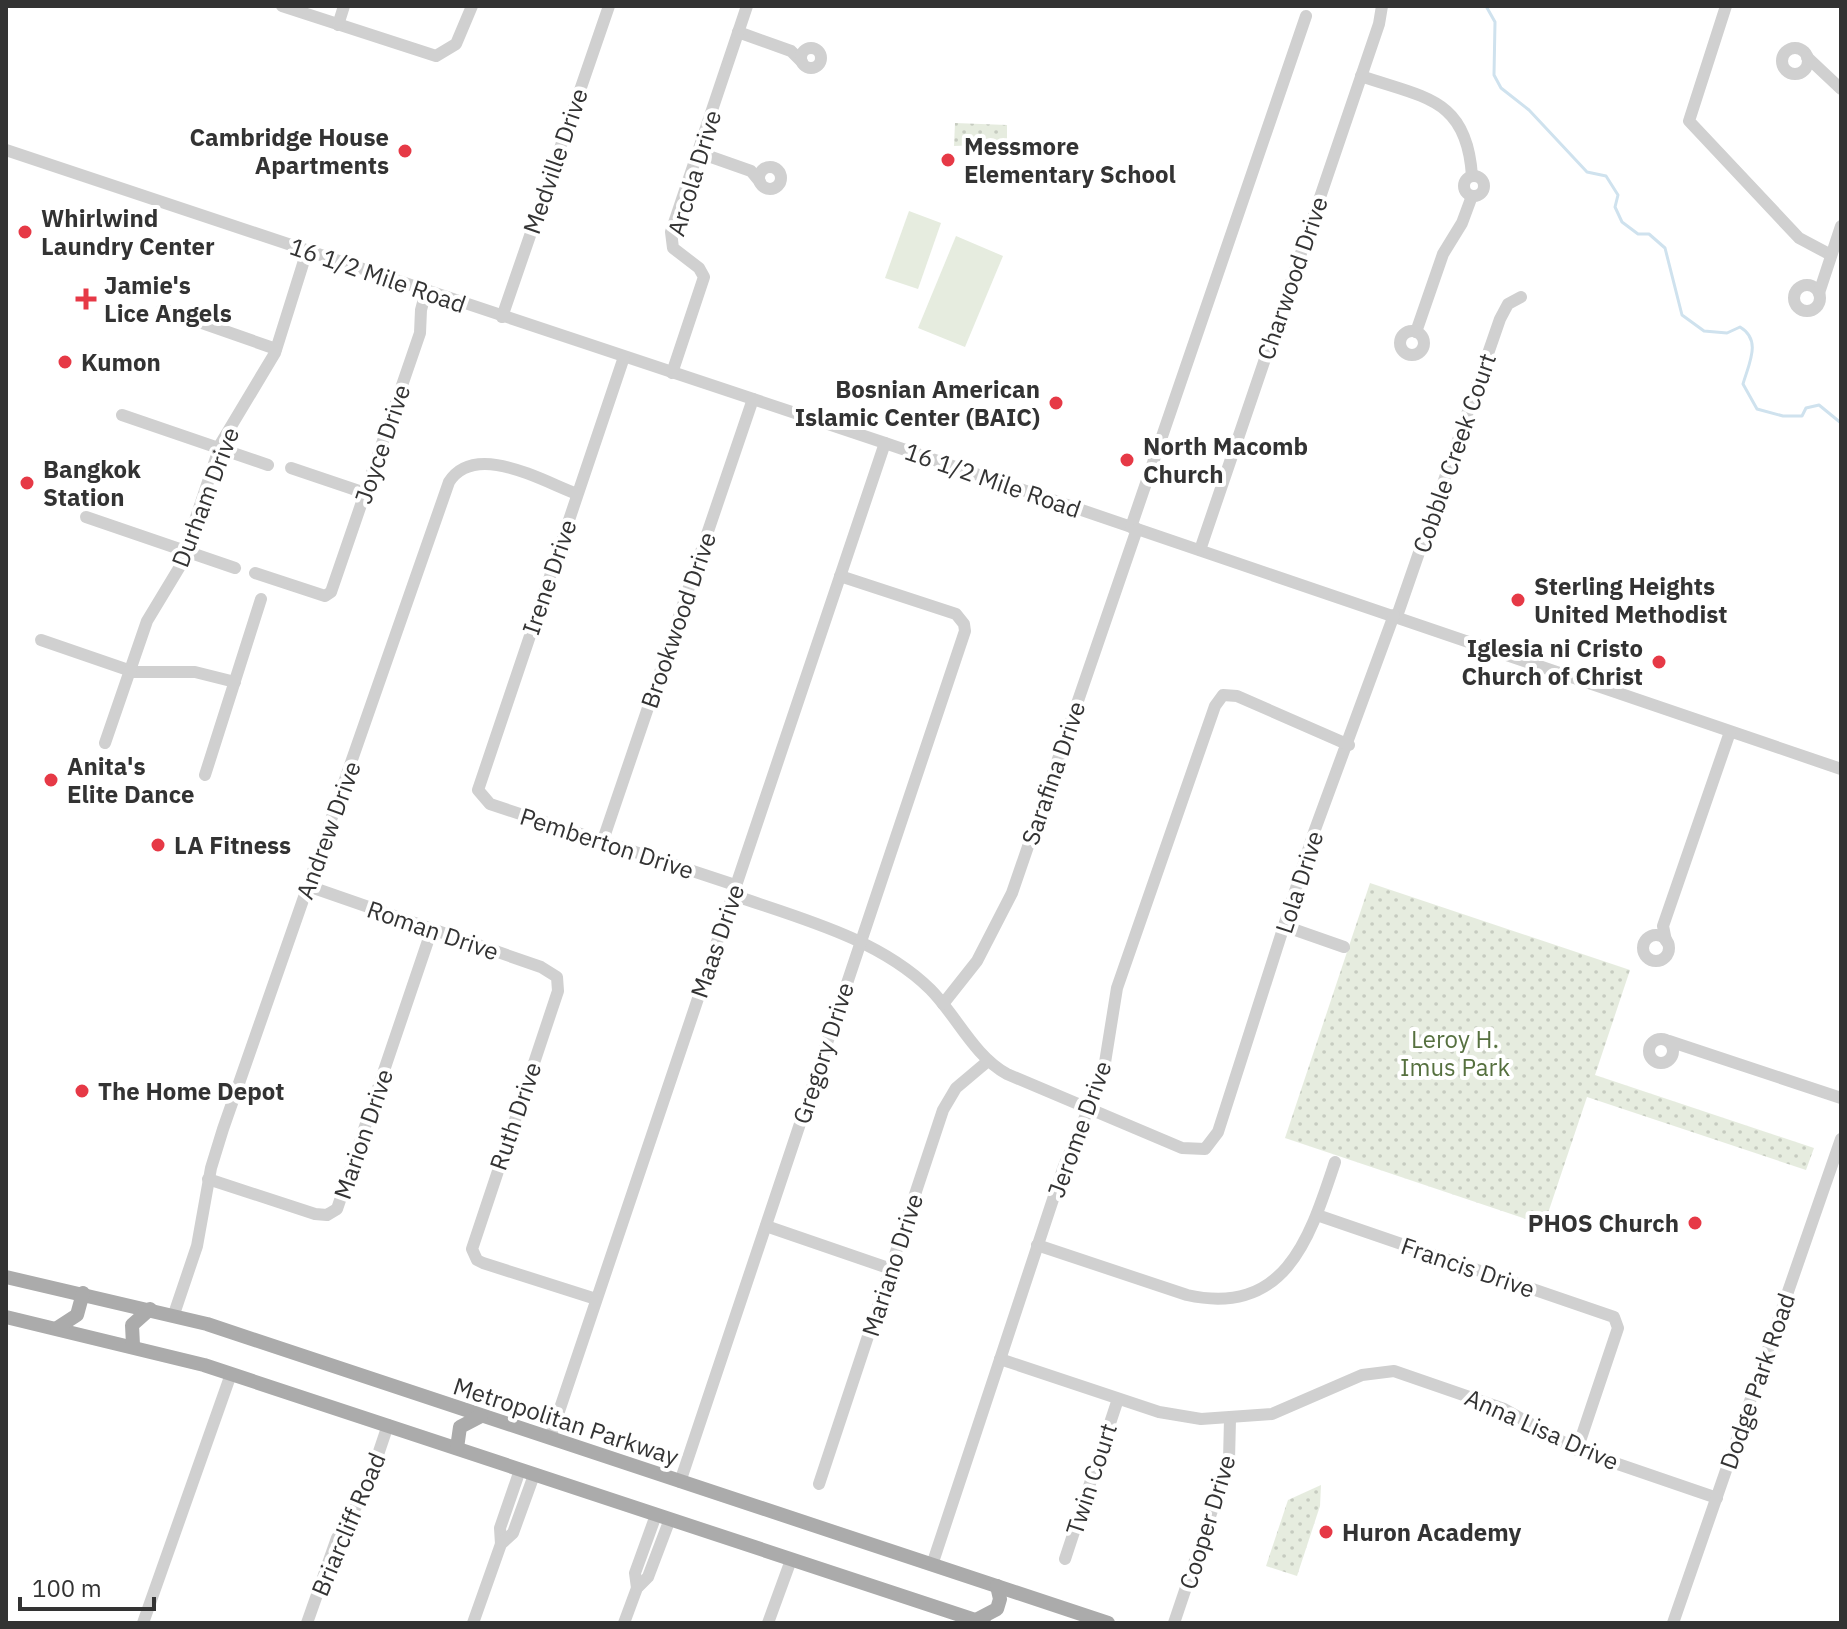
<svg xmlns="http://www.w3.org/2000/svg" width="1847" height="1629" font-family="'IBM Plex Sans',sans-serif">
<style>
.grass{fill:#e6ecdf}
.park{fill:url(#park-dots)}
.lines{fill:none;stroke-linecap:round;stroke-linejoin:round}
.stream{stroke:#cfe2ee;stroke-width:3}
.minor{stroke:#d0d0d0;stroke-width:12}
.major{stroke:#ababab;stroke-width:14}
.poi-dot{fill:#e63946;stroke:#fff;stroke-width:3}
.labels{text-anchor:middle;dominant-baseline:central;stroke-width:8;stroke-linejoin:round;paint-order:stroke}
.poi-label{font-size:24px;font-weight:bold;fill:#333;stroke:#fff;text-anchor:start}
.street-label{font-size:24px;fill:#333;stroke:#fff}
.park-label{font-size:24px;fill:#56703f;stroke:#fff}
</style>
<defs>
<pattern id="park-dots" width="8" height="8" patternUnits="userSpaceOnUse" patternTransform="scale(2)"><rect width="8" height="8" fill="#e6ecdf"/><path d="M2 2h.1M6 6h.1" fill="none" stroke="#c6cbc0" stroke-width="1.8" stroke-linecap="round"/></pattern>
</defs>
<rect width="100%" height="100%" fill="#fff"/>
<g class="grass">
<polygon points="909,211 941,223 918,289 885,278"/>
<polygon points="956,236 1003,256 965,347 918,328"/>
</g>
<g class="park">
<polygon points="955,123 1007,125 1007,144 954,146"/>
<polygon points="1370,883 1630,970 1595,1075 1814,1148 1806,1170 1587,1097 1544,1225 1285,1138"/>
<polygon points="1321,1485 1320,1506 1297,1576 1266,1566 1288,1500"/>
</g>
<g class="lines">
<path class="stream" d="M1486,6L1495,22L1494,75L1501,88L1529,110L1587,172L1606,176L1618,195L1615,207L1622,222L1638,234H1649L1665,248L1682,315L1704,331L1727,333L1740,327C1762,340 1749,363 1743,384L1757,409L1783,416H1802L1806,408L1819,405L1841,423"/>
<g class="minor">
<polyline points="282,6 436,56 456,44 472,6"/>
<polyline points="1726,6 1689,121 1799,238 1831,255"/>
<polyline points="338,25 344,6"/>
<polyline points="738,32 791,51 802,62"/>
<circle cx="811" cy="58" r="10"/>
<circle cx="1795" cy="61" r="13"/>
<polyline points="1807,57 1841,89"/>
<path d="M1361,76C1425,98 1467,98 1472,176"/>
<polyline points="6,150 885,443 1841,769"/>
<polyline points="697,152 751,171 760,182"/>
<circle cx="770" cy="178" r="11"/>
<circle cx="1474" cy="186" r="10"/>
<circle cx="1807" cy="298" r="13"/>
<polyline points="1819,293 1841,226"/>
<polyline points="162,309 276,349"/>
<polyline points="502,317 609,6"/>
<circle cx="1412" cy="343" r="12"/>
<polyline points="1416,332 1443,254 1462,223 1472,196"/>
<polyline points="624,357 478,790 490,804 735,885"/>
<polyline points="672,373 704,277 699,268 673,248 671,232 747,6"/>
<polyline points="122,415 268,465"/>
<polyline points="291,468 365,493"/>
<polyline points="86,517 235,568"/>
<polyline points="1131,527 1306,16"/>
<polyline points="1200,550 1379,24 1382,6"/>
<polyline points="255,573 325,596 331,592 420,333 421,310 426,291"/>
<polyline points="1397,616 1500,319 1508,304 1521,297"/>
<polyline points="41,640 134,672 195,672 235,682"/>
<polyline points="105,743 147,621 179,568 221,443 275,353 307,251"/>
<polyline points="205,775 261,599"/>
<polyline points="603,840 753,399"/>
<polyline points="308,886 541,967 557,977 558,991 472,1249 477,1260 483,1263 596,1299"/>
<path d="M733,895C799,918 878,938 930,989C957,1016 973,1055 1007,1074L1182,1148L1205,1149L1218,1132L1313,835L1394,615"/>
<polyline points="1284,926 1344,947"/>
<circle cx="1656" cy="948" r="13"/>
<polyline points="1666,941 1663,926 1730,732"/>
<polyline points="943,1004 977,961 1012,893 1137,529"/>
<circle cx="1661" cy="1051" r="12"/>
<polyline points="1669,1041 1841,1098"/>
<polyline points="208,1179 315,1214 327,1215 337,1209 432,929"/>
<polyline points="1317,1215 1614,1317 1618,1328 1577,1450"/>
<polyline points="766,1226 891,1269"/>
<path d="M1037,1245L1187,1295C1286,1317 1310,1237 1335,1162"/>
<path d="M174,1314L197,1246L211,1168L223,1129L449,482C475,441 542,481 577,494"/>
<polyline points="1000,1359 1159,1412 1201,1419 1272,1414 1362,1375 1394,1371 1504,1409 1577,1450 1717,1498"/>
<polyline points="550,1438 885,443"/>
<polyline points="680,1482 965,631 964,624 956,614 840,576"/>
<polyline points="819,1484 943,1110 956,1088 988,1061"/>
<polyline points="501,1544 500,1528 520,1470"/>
<polyline points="1065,1559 1118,1399"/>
<polyline points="932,1565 1064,1166 1103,1075 1117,988 1215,706 1223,695 1237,696 1349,745"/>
<polyline points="637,1588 635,1573 656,1515"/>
<polyline points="143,1623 231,1374"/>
<polyline points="307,1623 337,1538 366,1490 388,1425"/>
<polyline points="473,1623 501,1544 513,1533 534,1475"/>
<polyline points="624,1623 637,1588 648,1577 670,1519"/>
<polyline points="768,1623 791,1560"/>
<polyline points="1174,1623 1229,1460 1230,1419"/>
<polyline points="1673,1623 1841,1139"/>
</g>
<g class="major">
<polyline points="6,1277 207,1324 1108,1623"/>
<polyline points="6,1317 204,1365 984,1623"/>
<polyline points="57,1328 77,1315 83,1293"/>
<polyline points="133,1345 132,1325 150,1309"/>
<polyline points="457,1448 460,1427 481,1416"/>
<polyline points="976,1620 997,1609 1000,1599 997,1586"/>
</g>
</g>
<g class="poi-dot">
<circle cx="405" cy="151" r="8"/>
<circle cx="948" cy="160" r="8"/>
<circle cx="25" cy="232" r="8"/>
<path d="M82 287h8v8h8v8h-8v8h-8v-8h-8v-8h8z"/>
<circle cx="65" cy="362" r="8"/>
<circle cx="1056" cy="403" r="8"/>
<circle cx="1127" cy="460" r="8"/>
<circle cx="27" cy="483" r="8"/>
<circle cx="1518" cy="600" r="8"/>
<circle cx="1659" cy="662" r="8"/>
<circle cx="51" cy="780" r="8"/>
<circle cx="158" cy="845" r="8"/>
<circle cx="82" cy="1091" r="8"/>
<circle cx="1695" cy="1223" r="8"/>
<circle cx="1326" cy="1532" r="8"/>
</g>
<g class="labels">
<g class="poi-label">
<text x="389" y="137" text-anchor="end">Cambridge House<tspan x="389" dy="28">Apartments</tspan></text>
<text x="964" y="146">Messmore<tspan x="964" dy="28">Elementary School</tspan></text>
<text x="41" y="218">Whirlwind<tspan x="41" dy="28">Laundry Center</tspan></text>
<text x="104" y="285">Jamie's<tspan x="104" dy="28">Lice Angels</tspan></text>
<text x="81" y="362">Kumon</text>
<text x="1040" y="389" text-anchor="end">Bosnian American<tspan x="1040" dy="28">Islamic Center (BAIC)</tspan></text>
<text x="1143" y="446">North Macomb<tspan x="1143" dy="28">Church</tspan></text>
<text x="43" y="469">Bangkok<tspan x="43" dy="28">Station</tspan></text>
<text x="1534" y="586">Sterling Heights<tspan x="1534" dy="28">United Methodist</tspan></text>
<text x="1643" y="648" text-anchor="end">Iglesia ni Cristo<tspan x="1643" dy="28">Church of Christ</tspan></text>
<text x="67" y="766">Anita's<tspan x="67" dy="28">Elite Dance</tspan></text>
<text x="174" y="845">LA Fitness</text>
<text x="98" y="1091">The Home Depot</text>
<text x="1679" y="1223" text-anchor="end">PHOS Church</text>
<text x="1342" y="1532">Huron Academy</text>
</g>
<g class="street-label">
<text transform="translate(555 161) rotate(-71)">Medville Drive</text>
<text transform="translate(694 173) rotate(-73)">Arcola Drive</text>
<text transform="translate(378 275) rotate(19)">16 1/2 Mile Road</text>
<text transform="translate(1292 278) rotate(-71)">Charwood Drive</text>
<text transform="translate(382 444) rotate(-71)">Joyce Drive</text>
<text transform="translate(1454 453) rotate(-71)">Cobble Creek Court</text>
<text transform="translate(993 480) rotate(19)">16 1/2 Mile Road</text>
<text transform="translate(205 497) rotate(-69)">Durham Drive</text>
<text transform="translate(549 577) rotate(-71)">Irene Drive</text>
<text transform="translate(678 620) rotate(-71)">Brookwood Drive</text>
<text transform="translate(1053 773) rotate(-71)">Sarafina Drive</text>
<text transform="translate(328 830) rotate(-70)">Andrew Drive</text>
<text transform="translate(607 843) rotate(18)">Pemberton Drive</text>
<text transform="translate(1299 882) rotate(-72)">Lola Drive</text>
<text transform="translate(433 930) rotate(19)">Roman Drive</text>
<text transform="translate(717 941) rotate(-71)">Maas Drive</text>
<text transform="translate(823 1053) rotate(-72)">Gregory Drive</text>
<text transform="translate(515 1116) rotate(-71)">Ruth Drive</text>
<text transform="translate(1079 1129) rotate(-70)">Jerome Drive</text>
<text transform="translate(363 1134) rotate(-71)">Marion Drive</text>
<text transform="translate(892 1265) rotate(-72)">Mariano Drive</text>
<text transform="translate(1468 1267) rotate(19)">Francis Drive</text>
<text transform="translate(1757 1381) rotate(-71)">Dodge Park Road</text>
<text transform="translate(566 1421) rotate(18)">Metropolitan Parkway</text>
<text transform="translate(1542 1429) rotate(24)">Anna Lisa Drive</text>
<text transform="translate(1091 1479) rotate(-72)">Twin Court</text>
<text transform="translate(1207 1522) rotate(-73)">Cooper Drive</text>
<text transform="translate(348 1524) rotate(-67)">Briarcliff Road</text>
</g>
<g class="park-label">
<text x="1455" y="1039">Leroy H.<tspan x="1455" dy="28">Imus Park</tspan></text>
</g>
</g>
<rect width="1847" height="1629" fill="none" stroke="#333333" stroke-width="16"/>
<path d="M20 1597v12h134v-12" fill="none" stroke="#333333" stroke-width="4"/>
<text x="32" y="1597" font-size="24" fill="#333333" stroke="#ffffff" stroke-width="6" paint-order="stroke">100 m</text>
</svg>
